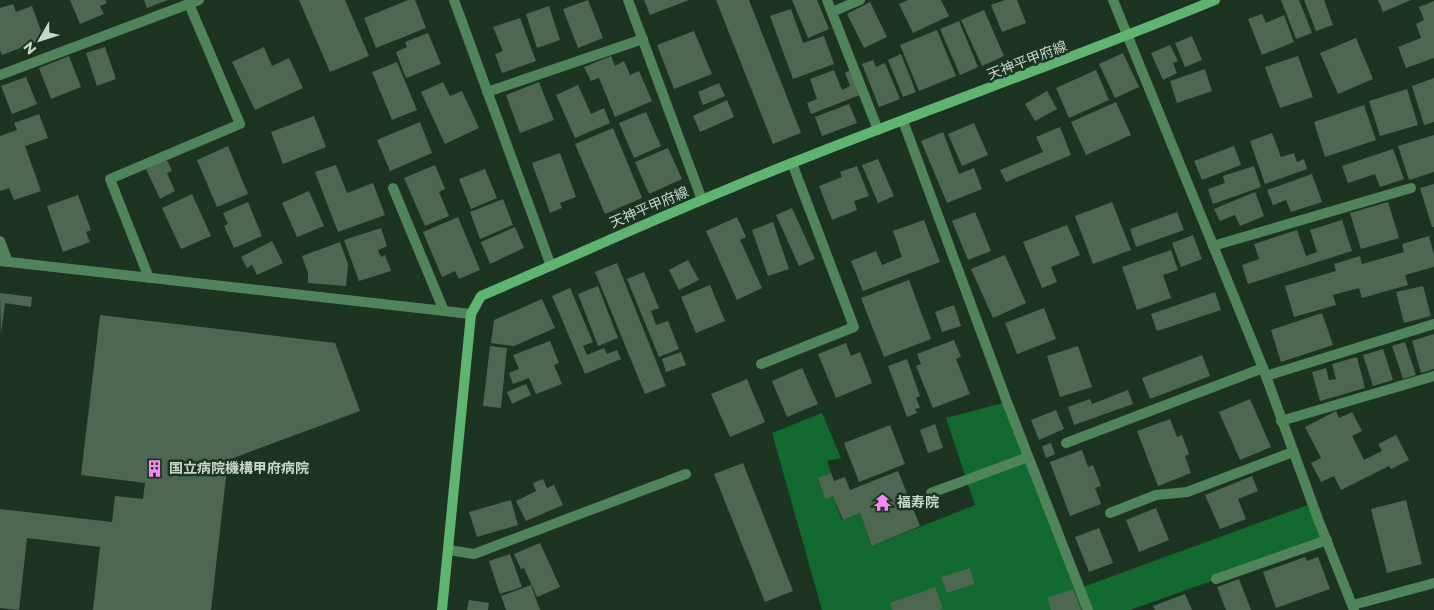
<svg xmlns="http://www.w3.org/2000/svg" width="1434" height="610" font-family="Montserrat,'Noto Sans JP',sans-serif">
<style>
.green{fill:#126a30}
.building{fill:#4e6752}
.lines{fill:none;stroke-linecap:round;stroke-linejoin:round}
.lane{stroke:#50845a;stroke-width:10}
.street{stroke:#50845a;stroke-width:10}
.secondary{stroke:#5fb471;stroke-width:10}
.labels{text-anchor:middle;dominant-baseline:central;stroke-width:5;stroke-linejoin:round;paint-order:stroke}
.street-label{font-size:14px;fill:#c9d7ca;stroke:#1d3422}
.poi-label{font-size:14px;font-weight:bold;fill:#c9d7ca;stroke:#1d3422;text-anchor:start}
</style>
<rect width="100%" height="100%" fill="#1d3422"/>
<polygon class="green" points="1007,402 1080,588 1313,503 1327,540 1130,610 822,610 772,433 822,413 841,458 827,461 831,473 818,479 825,498 833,496 842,520 860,513 872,546 975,505 946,418"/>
<g class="building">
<polygon points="70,0 105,0 107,3 100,6 104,14 80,24"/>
<polygon points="144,0 168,0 147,8"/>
<polygon points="299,0 345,0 369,56 330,72"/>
<polygon points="408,0 415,0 426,28 376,48 364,18"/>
<polygon points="588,0 603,38 578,48 563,9"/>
<polygon points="644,0 689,0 650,15"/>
<polygon points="716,0 749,0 801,133 773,144"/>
<polygon points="792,0 817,0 829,29 808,38"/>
<polygon points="908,0 941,0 949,16 913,33 899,4"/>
<polygon points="1005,0 1017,0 1026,23 1002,32 991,5"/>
<polygon points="1281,0 1299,0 1312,33 1296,39"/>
<polygon points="1304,0 1324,0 1333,25 1316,31"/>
<polygon points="1378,0 1411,0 1383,12"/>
<polygon points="1434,1 1434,58 1406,68 1398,47 1421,38 1416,24 1424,20 1419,7"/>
<polygon points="870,2 887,37 864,48 847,14"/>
<polygon points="13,4 16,12 32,6 44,39 2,55 0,50 0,8"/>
<polygon points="549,6 560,40 537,48 526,14"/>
<polygon points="791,9 803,43 824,36 834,64 793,79 770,16"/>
<polygon points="984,10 1004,56 982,66 961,20"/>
<polygon points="1262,14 1266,23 1284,15 1294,42 1262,55 1248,19"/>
<polygon points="520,18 536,61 502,73 495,54 503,51 493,27"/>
<polygon points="959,21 978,67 960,75 940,29"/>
<polygon points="937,30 956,76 919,91 900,45"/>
<polygon points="694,31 712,74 674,89 657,45"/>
<polygon points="428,33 441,64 406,78 396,52 407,47 405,42"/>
<polygon points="1192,36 1202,60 1185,67 1175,43"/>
<polygon points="1356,38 1373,79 1338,94 1320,53"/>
<polygon points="1170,45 1178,61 1173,63 1177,73 1163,80 1151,53"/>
<polygon points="105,47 116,79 97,86 86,53"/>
<polygon points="264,47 272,66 289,58 303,88 255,110 232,62"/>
<polygon points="1123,53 1139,87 1115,98 1099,64"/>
<polygon points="901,54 916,92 903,97 888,60"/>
<polygon points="69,56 81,87 51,99 39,68"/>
<polygon points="611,56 615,66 624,61 630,75 639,71 652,101 615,117 599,78 591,81 584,67"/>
<polygon points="1298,56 1313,97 1280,108 1265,67"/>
<polygon points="873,60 876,67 885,63 900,99 879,107 862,64"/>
<polygon points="397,62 417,110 392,120 372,72"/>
<polygon points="1205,69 1212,91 1177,103 1170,81"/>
<polygon points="834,70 842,90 850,86 845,73 850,70 860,95 811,114 807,103 817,99 810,79"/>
<polygon points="1096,70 1109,100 1069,118 1056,88"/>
<polygon points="26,77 37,104 12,114 1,86"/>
<polygon points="1434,78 1434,122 1424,125 1412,86"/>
<polygon points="443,82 450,96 462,91 479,128 445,144 421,92"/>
<polygon points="539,82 554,120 520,133 506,95"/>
<polygon points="719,83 725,96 703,105 698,92"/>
<polygon points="578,85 591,114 604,108 610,123 575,138 556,95"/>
<polygon points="1407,89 1418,125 1380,136 1369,101"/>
<polygon points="1047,91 1057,109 1035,121 1025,104"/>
<polygon points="727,100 734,117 700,132 693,116"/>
<polygon points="1116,102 1131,135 1086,155 1071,122"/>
<polygon points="849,104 857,123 822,136 815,117"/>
<polygon points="1364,105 1376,140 1325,157 1314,122"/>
<polygon points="646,112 661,146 634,158 619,123"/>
<polygon points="39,114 48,138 25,146 41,191 14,200 9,188 0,191 0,136 17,130 14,123"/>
<polygon points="314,116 326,147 283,164 271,132"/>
<polygon points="420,122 432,153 390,171 377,140"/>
<polygon points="974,123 988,155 962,166 948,134"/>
<polygon points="1060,127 1071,155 1006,182 1000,170 1043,152 1036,137"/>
<polygon points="613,128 642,198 605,214 575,144"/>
<polygon points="943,132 959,174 974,168 982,189 947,203 921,141"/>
<polygon points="1272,133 1281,157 1294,153 1297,162 1304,159 1307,169 1265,184 1250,141"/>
<polygon points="1434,135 1434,172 1409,180 1398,146"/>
<polygon points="228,146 248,194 217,207 197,160"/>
<polygon points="1234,146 1241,165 1202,180 1194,161"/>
<polygon points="668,148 682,179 649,194 635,162"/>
<polygon points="1393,149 1404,179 1380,187 1375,174 1348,183 1342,166"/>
<polygon points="560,153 576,197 560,203 562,208 550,213 532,163"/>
<polygon points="878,159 894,196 878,203 862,165"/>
<polygon points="167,160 172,171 167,173 175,191 160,199 146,169"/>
<polygon points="336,165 347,193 373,183 385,215 338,232 315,172"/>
<polygon points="435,165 445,189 439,192 449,216 425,226 404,178"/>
<polygon points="857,166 869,196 854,201 857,210 832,220 819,186 842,177 840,172"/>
<polygon points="1254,166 1261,187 1213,204 1208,189 1225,183 1223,176"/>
<polygon points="485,169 497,198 471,209 459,179"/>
<polygon points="1312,174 1322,202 1291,212 1286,200 1273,205 1267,190"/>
<polygon points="1434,184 1434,227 1432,227 1420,188"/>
<polygon points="309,191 324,226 297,237 282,203"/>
<polygon points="1255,192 1264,216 1240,226 1235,215 1220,221 1214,209"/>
<polygon points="192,194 211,236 181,249 162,208"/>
<polygon points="78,195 91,230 86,232 90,242 63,252 47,206"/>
<polygon points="503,199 513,225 480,239 470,212"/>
<polygon points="248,202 262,236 234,248 224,226 228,224 223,213"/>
<polygon points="1112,202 1131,250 1093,264 1075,216"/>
<polygon points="1388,202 1399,238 1361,249 1350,213"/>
<polygon points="792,208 815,259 799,266 776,215"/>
<polygon points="975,212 991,251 968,260 952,221"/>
<polygon points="1177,212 1184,230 1136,247 1130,229"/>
<polygon points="458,217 480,270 459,279 455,271 442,277 423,232"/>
<polygon points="737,217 746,237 740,240 762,288 737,300 706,231"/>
<polygon points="924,220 940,262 863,291 851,261 876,251 882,265 902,257 893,231"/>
<polygon points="1342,220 1352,251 1248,284 1242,265 1259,259 1254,244 1297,230 1306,256 1317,252 1310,230"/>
<polygon points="773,222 789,269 768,276 752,230"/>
<polygon points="1067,225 1080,255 1051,267 1057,282 1042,288 1023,242"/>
<polygon points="515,227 524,248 490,264 481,242"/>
<polygon points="381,228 387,246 378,250 381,257 385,255 391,271 359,281 344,240"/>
<polygon points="1193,235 1202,259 1181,267 1172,243"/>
<polygon points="1429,236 1434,255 1434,267 1405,275 1408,285 1362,298 1359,288 1333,295 1336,305 1294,317 1285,286 1336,271 1334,264 1360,256 1362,264 1404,252 1402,244"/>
<polygon points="272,241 283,263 257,275 252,265 247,268 241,257"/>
<polygon points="340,242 348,264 346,286 308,283 308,273 302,256"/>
<polygon points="1171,250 1178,270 1163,275 1171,298 1137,310 1122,267"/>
<polygon points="1005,255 1026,303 993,318 971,269"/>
<polygon points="688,260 699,280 679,290 669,270"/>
<polygon points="617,263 666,386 645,394 595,272"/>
<polygon points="644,272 659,308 651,311 656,325 668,321 679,349 659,357 627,279"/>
<polygon points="909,280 931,339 884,357 861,298"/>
<polygon points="710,285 725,321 696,333 681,297"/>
<polygon points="598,286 618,338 598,346 578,294"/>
<polygon points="1423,286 1431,316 1404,323 1396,292"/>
<polygon points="570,288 593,342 583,346 587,355 604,348 607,354 617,350 621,359 585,374 552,296"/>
<polygon points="1215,292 1221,310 1157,331 1151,314"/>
<polygon points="0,293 32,297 31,307 5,303 1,334"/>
<polygon points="542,299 555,328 514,346 491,343 494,320"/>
<polygon points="954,305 961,326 942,332 935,312"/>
<polygon points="1044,308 1056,339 1017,354 1005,323"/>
<polygon points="1322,313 1333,345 1281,362 1271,330"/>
<polygon points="100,315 335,343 360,411 228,460 211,610 93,610 100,547 27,538 19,610 0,608 0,509 112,522 115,496 143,499 145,483 81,475"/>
<polygon points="1434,334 1434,369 1421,373 1412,341"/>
<polygon points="954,340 961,357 956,359 970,394 933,408 916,366 921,364 917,354"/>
<polygon points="550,341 559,363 554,365 562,384 536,394 529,378 513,384 509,373 519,369 513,355"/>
<polygon points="1405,342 1416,375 1403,379 1392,346"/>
<polygon points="846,343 851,356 860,352 872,383 836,398 818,354"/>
<polygon points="490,346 507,348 501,408 483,406"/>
<polygon points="1078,346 1092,387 1060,397 1047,356"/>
<polygon points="1383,349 1393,380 1373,386 1363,355"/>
<polygon points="681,352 686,365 666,372 662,359"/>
<polygon points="1202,355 1210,376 1150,399 1142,378"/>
<polygon points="1357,357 1365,388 1320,401 1312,372 1326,368 1329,380 1336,379 1332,364"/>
<polygon points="907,359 920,396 916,398 920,408 915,409 917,413 907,417 888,366"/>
<polygon points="802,368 818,404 787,417 772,381"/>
<polygon points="747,379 765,422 730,437 711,394"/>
<polygon points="526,384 531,395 512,404 507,392"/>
<polygon points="1128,390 1133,404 1074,425 1068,407 1090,399 1092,404"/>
<polygon points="1250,399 1271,447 1240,460 1219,412"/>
<polygon points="1056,410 1064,429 1039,440 1031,420"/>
<polygon points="1336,411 1339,418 1352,412 1362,431 1352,436 1364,460 1382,451 1378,444 1396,435 1409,460 1391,469 1389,466 1341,490 1334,476 1321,482 1311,463 1321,458 1305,427"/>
<polygon points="1170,419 1177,437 1182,435 1189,454 1185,456 1191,473 1158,486 1137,431"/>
<polygon points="935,424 943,448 928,453 920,430"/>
<polygon points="890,425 905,464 859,482 844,443"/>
<polygon points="1051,443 1055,454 1046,458 1042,446"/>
<polygon points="1082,450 1088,467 1093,465 1101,486 1095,488 1101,504 1070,516 1050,462"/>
<polygon points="743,463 793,591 765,602 714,474"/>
<polygon points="898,471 920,526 872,546 860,513 843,520 833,496 825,499 818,478 831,473 834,481 845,477 850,490"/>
<polygon points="1252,476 1258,491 1238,499 1246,519 1220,529 1205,495"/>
<polygon points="543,479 547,488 554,485 563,505 526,521 516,501 536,491 533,483"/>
<polygon points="511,500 518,525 477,537 469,512"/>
<polygon points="1406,500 1422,564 1387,573 1371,509"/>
<polygon points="1156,508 1169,540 1139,552 1126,520"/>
<polygon points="1099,528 1113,563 1089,572 1075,537"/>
<polygon points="540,543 560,587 537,597 524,568 521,569 514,554"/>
<polygon points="510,554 522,587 500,594 489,561"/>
<polygon points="1305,557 1307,561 1318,557 1330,589 1276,608 1263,572"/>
<polygon points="970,568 974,584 947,593 941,577"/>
<polygon points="1239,579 1251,610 1226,610 1217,587"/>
<polygon points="531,585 540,610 506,610 501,596"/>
<polygon points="935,587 943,609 939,610 892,610 890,603"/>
<polygon points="1073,589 1081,610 1051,610 1047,598"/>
<polygon points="1185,594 1192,610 1155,610 1153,606"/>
<polygon points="469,600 489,603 488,610 467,610"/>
</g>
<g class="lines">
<g class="lane">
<polyline points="628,0 702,200"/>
<polyline points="827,0 878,130"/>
<polyline points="832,12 860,0"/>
<polyline points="0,75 199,0"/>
<polyline points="487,92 643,39"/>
<polyline points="903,121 1007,402 1088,610"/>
<polyline points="393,188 444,311"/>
<polyline points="0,241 8,262"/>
<polyline points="1213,246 1411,188"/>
<polyline points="0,261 471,314"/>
<polyline points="149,278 110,179 240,124 189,4"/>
<polyline points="761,364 854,327 792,163"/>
<polyline points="1266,376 1434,324"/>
<polyline points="1281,421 1434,376"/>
<polyline points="1066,443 1263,368"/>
<polyline points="931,493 1028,457"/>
<polyline points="1110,513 1156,495 1187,492 1293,452"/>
<polyline points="449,550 474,554 686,474"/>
<polyline points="1216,579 1327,540"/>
<polyline points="1353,605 1434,583"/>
</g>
<g class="street">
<polyline points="454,0 551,266"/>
<polyline points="1113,0 1263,368 1318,519 1354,610"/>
</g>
<path class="secondary" d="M442,610L471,314L481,296C584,252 687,204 792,163C932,107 1075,58 1215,0"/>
</g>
<defs>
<symbol id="building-bare" viewBox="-9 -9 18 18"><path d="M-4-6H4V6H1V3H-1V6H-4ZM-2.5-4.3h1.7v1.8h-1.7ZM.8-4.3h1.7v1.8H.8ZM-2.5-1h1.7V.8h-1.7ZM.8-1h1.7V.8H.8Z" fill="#f589ef" stroke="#1d3422" stroke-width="2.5" paint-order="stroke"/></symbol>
<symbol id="temple-bare" viewBox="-9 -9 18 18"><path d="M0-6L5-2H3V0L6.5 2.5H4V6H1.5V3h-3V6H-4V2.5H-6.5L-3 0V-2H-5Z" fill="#f589ef" stroke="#1d3422" stroke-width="2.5" paint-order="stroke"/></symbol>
</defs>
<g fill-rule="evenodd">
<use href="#building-bare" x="142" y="456" width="25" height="25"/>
<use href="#temple-bare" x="870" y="490" width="25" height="25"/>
</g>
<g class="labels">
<g class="street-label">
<text transform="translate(1027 60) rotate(-21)">天神平甲府線</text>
<text transform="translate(649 207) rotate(-23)">天神平甲府線</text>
</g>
<g class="poi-label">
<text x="169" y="468">国立病院機構甲府病院</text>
<text x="897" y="502">福寿院</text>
</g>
</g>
<g transform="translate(40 40) rotate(231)" stroke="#1d3422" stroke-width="4" paint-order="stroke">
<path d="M0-4L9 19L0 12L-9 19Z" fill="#c9d7ca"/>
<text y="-8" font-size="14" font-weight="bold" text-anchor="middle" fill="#c9d7ca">N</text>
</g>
</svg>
